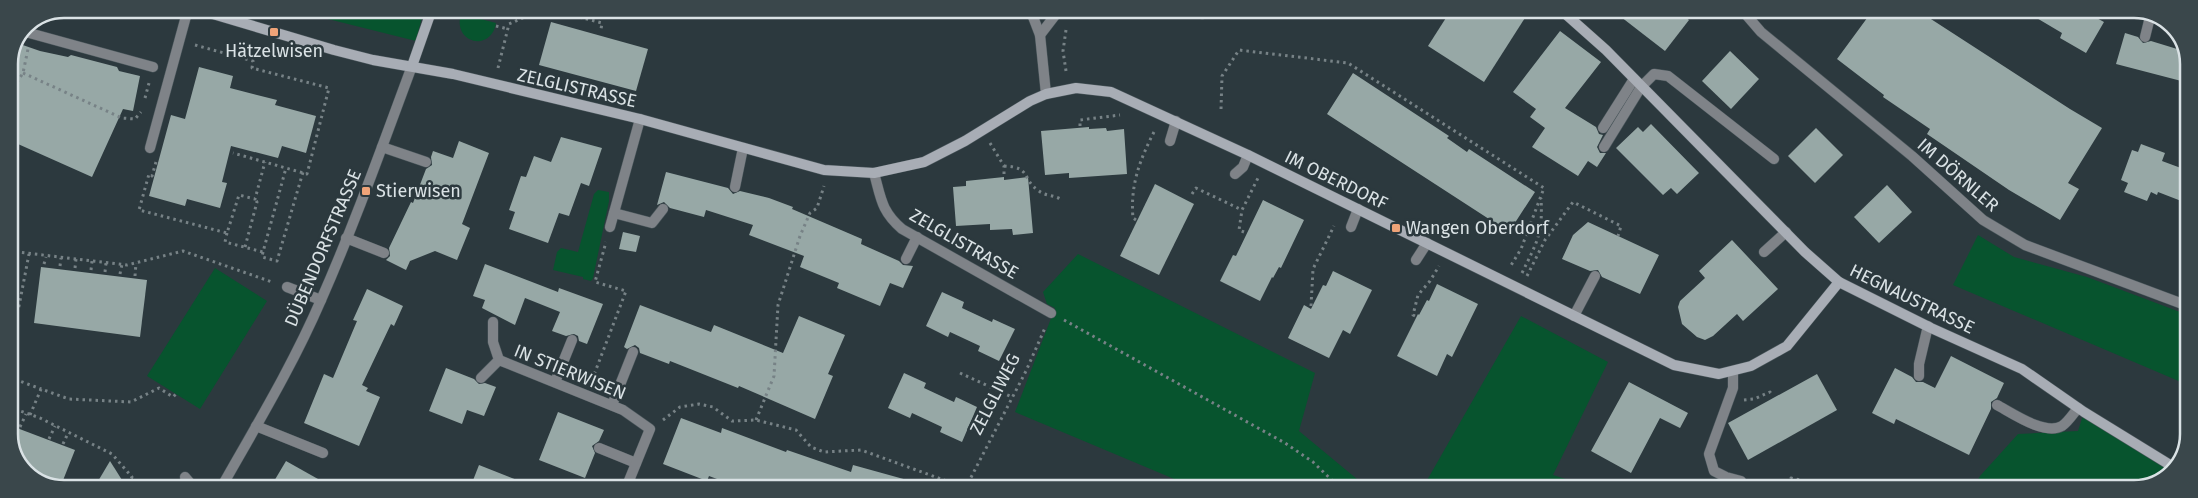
<svg xmlns="http://www.w3.org/2000/svg" width="2198" height="498" font-family="'Fira Sans',sans-serif">
<style>
.green{fill:#07542e}
.building{fill:#97a8a6}
.lines{fill:none;stroke-linecap:round;stroke-linejoin:round}
.lane-casing{stroke:#4b575c;stroke-width:11}
.street-casing{stroke:#4b575c;stroke-width:11}
.secondary-casing{stroke:#4b575c;stroke-width:11}
.path{stroke:#778286;stroke-width:3;stroke-dasharray:2.5 4;stroke-linecap:butt}
.lane{stroke:#7f8388;stroke-width:10}
.street{stroke:#7f8388;stroke-width:10}
.secondary{stroke:#a8adb5;stroke-width:10}
.poi-dot{fill:#efa378;stroke:#2c393e;stroke-width:2}
.labels{text-anchor:middle;dominant-baseline:central;stroke-width:5;stroke-linejoin:round;paint-order:stroke}
.poi-label{font-size:18px;fill:#dae2e5;stroke:#2c393e;text-anchor:start}
.street-label{font-size:18px;fill:#dae2e5;stroke:#2c393e}
.rim{fill:none;stroke:#dae2e5;stroke-width:2.5}
</style>
<rect width="100%" height="100%" fill="#2c393e"/>
<g class="green">
<polygon points="288,9 424,9 416,41"/>
<path d="M461,14L496,23C491,53 452,43 461,14Z"/>
<polygon points="598,190 609,192 609,201 593,278 591,281 583,279 583,277 553,270 557,252 561,248 578,252 594,194"/>
<polygon points="1978,235 2014,257 2087,277 2188,315 2188,385 1953,285"/>
<polygon points="1078,254 1315,373 1299,431 1369,489 1198,489 1015,412 1055,308 1047,304 1043,292"/>
<polygon points="215,268 267,301 200,409 147,376"/>
<polygon points="1521,316 1608,362 1553,475 1597,489 1422,489"/>
<polygon points="2084,412 2175,468 2170,476 2134,489 1973,489 1980,476 2018,434 2078,431"/>
</g>
<g class="building">
<polygon points="1451,10 1530,10 1484,82 1428,46"/>
<polygon points="1612,10 1676,10 1689,20 1665,51"/>
<polygon points="1873,10 1917,10 2070,109 2102,128 2068,183 2079,189 2060,220 2009,190 1927,134 1930,129 1883,97 1884,95 1837,59"/>
<polygon points="2023,10 2082,10 2104,22 2086,53 2060,38 2062,33"/>
<polygon points="551,22 648,49 636,91 539,65"/>
<polygon points="1560,31 1601,62 1565,108 1596,127 1599,134 1603,135 1597,147 1600,153 1606,153 1597,167 1588,161 1578,176 1532,147 1545,128 1530,117 1536,109 1513,92"/>
<polygon points="2125,33 2138,37 2143,43 2151,41 2187,52 2189,57 2189,83 2116,64"/>
<polygon points="17,43 40,51 68,57 71,55 117,67 119,71 140,76 133,111 123,109 92,177 9,140 9,64"/>
<polygon points="1730,51 1759,79 1731,109 1702,81"/>
<polygon points="199,67 233,76 230,88 277,100 275,105 316,116 306,153 282,146 278,158 231,146 222,182 227,183 220,208 187,199 185,206 149,196 171,115 185,119"/>
<polygon points="1353,73 1449,136 1447,138 1467,152 1469,149 1535,192 1509,232 1327,114"/>
<polygon points="1651,124 1699,173 1677,194 1671,188 1663,195 1616,148 1638,127 1643,132"/>
<polygon points="1089,127 1089,129 1106,128 1107,131 1124,129 1127,174 1069,178 1069,173 1045,175 1041,131"/>
<polygon points="1816,128 1843,155 1815,183 1788,156"/>
<polygon points="561,137 602,148 589,186 581,183 569,216 559,213 548,243 509,229 515,212 509,210 521,176 526,177 534,156 551,162"/>
<polygon points="459,141 489,153 462,224 470,228 457,260 435,251 410,261 406,270 386,260 390,256 389,248 411,202 413,203 426,169 432,165 431,157 433,151 453,158"/>
<polygon points="2141,144 2165,153 2162,161 2189,171 2189,204 2158,192 2157,195 2151,192 2147,201 2124,192 2128,183 2121,180 2132,150 2138,152"/>
<polygon points="666,172 728,188 733,194 740,191 769,198 793,207 792,209 862,239 861,244 899,261 903,265 913,266 903,288 890,283 880,306 837,288 839,283 800,267 804,256 749,235 753,225 706,210 704,217 670,208 664,202 657,205"/>
<polygon points="1004,177 1004,180 1028,177 1033,233 1013,235 1012,229 990,230 990,224 956,226 953,187 966,186 966,181"/>
<polygon points="1155,184 1194,204 1159,275 1120,256"/>
<polygon points="1887,185 1912,212 1879,243 1854,217"/>
<polygon points="1263,200 1304,220 1281,268 1279,267 1273,278 1272,277 1260,301 1220,281 1233,255 1236,256"/>
<polygon points="1588,222 1659,255 1640,294 1602,277 1598,270 1590,271 1562,259 1573,235"/>
<polygon points="623,232 640,236 636,252 619,249"/>
<polygon points="1732,240 1778,289 1743,321 1737,314 1713,336 1705,340 1697,337 1682,324 1678,307 1680,301 1705,278 1699,271"/>
<polygon points="485,264 558,292 559,288 603,304 587,344 579,341 578,336 574,334 566,336 552,331 560,312 525,298 515,325 482,308 485,300 473,296"/>
<polygon points="41,267 147,280 140,337 34,323"/>
<polygon points="1333,271 1372,290 1350,334 1343,330 1329,358 1288,338 1304,305 1311,309 1323,285 1326,286"/>
<polygon points="1437,284 1478,304 1452,357 1447,354 1437,376 1397,356 1418,314 1419,315 1427,300 1429,301"/>
<polygon points="367,289 403,306 394,326 391,324 362,385 368,388 366,391 380,397 359,446 304,423 324,374 333,378 357,321 353,320"/>
<polygon points="942,292 964,302 962,308 992,322 993,319 1015,329 999,361 978,351 980,346 950,332 948,337 926,326"/>
<polygon points="640,305 711,332 714,325 783,353 799,316 845,335 828,374 833,376 815,419 739,386 738,388 670,361 669,364 640,353 639,348 635,345 627,349 624,347"/>
<polygon points="1951,356 2004,383 1997,398 1991,402 1991,409 1969,455 1896,419 1894,424 1872,413 1895,368 1912,377 1916,382 1923,382 1935,388"/>
<polygon points="446,368 474,379 479,384 485,383 496,387 484,416 467,410 462,424 429,411"/>
<polygon points="904,373 926,383 924,388 954,402 956,397 977,407 962,442 940,432 942,427 912,413 910,418 888,408"/>
<polygon points="1817,374 1837,410 1748,460 1728,423"/>
<polygon points="1629,382 1688,413 1680,428 1660,418 1631,473 1591,451"/>
<polygon points="558,412 604,430 599,441 592,446 595,453 585,478 539,460"/>
<polygon points="681,418 721,433 722,428 786,452 787,450 851,472 853,465 918,483 917,489 741,488 709,476 707,481 663,464"/>
<polygon points="9,425 75,450 60,488 53,488 23,471 9,441"/>
<polygon points="110,461 127,488 94,488"/>
<polygon points="286,461 334,488 270,488"/>
<polygon points="479,465 535,487 535,488 470,488"/>
</g>
<g class="lines">
<defs>
<g id="lane">
<polyline points="1202,14 1215,9"/>
<polyline points="22,31 153,67"/>
<polyline points="2145,37 2151,13"/>
<polyline points="1603,128 1634,79"/>
<polyline points="1170,141 1176,121"/>
<polyline points="382,147 426,162"/>
<polyline points="1604,147 1641,87 1654,74 1668,76 1774,159"/>
<polyline points="150,148 188,9"/>
<polyline points="1235,174 1243,167 1248,155"/>
<polyline points="735,187 743,148"/>
<polyline points="614,213 652,223 663,209"/>
<polyline points="610,227 640,119"/>
<polyline points="1351,227 1358,209"/>
<polyline points="346,238 384,253"/>
<polyline points="1764,252 1786,232"/>
<polyline points="906,259 917,237"/>
<polyline points="1416,260 1427,243"/>
<polyline points="287,287 321,300"/>
<polyline points="1574,316 1595,276"/>
<polyline points="1733,372 1733,388 1709,454 1714,471 1726,477 1741,481"/>
<polyline points="1919,376 1919,364 1928,326"/>
<polyline points="481,378 499,360 493,342 493,322"/>
<polyline points="555,382 572,340"/>
<polyline points="612,405 633,352"/>
<path d="M1997,405C2012,413 2045,436 2062,426C2068,422 2073,414 2078,408"/>
<polyline points="256,426 323,453"/>
<polyline points="599,448 636,463"/>
<polyline points="185,477 190,483 199,488"/>
</g>
<g id="street">
<polyline points="1030,9 1040,35 1046,94"/>
<polyline points="1742,10 1761,32 1912,156 1983,220 2025,245 2188,306"/>
<polyline points="1040,35 1060,9"/>
<path d="M874,173C881,198 881,211 902,229L1051,313"/>
<polyline points="499,360 623,410 650,429 626,488"/>
<path d="M221,488C256,426 293,365 321,300C355,223 383,144 412,66"/>
</g>
<g id="secondary">
<polyline points="196,9 334,50 373,60 453,74 640,119 824,170 874,173 924,162 965,141 1030,101 1046,94 1076,88 1111,92 1248,155 1674,365 1719,374 1751,366 1787,346 1839,282"/>
<polyline points="1561,10 1606,50 1805,252 1839,282 1931,328 2022,369 2084,412 2175,468"/>
<polyline points="412,66 432,9"/>
</g>
</defs>
<use href="#lane" class="lane-casing"/>
<use href="#street" class="street-casing"/>
<use href="#secondary" class="secondary-casing"/>
<g class="path">
<polyline points="548,9 602,23 601,29"/>
<polyline points="496,26 508,29"/>
<polyline points="1066,30 1063,51 1066,71"/>
<polyline points="195,45 253,61 252,68 329,88 307,174 233,153"/>
<polyline points="498,68 509,24 543,9"/>
<polyline points="23,73 122,118 135,119 141,112"/>
<polyline points="9,80 17,82"/>
<polyline points="145,98 149,83"/>
<polyline points="9,107 17,82 23,73 28,49"/>
<polyline points="1221,109 1222,76 1239,50 1348,63 1544,188 1521,249 1510,267"/>
<polyline points="1080,126 1080,120 1120,115"/>
<polyline points="990,143 1004,166 1004,176"/>
<polyline points="156,162 152,176 149,174 139,210 227,233 239,195 255,199 265,162"/>
<path d="M1004,166C1032,167 1021,179 1039,191C1045,196 1055,195 1062,200"/>
<polyline points="1192,194 1196,188 1242,210"/>
<path d="M1136,220L1133,218C1130,185 1140,159 1155,130"/>
<polyline points="1244,232 1239,230 1242,210 1258,178"/>
<polyline points="227,233 225,242 263,252 286,168"/>
<polyline points="245,247 257,202 255,199"/>
<polyline points="9,251 127,265 183,251 272,282"/>
<polyline points="263,252 262,257 277,261 303,172"/>
<polyline points="44,264 46,257"/>
<polyline points="60,266 61,258"/>
<polyline points="75,268 76,259"/>
<polyline points="91,270 92,261"/>
<polyline points="105,272 106,263"/>
<path d="M1522,273C1537,242 1543,234 1541,198"/>
<polyline points="120,274 122,264"/>
<polyline points="135,276 136,263"/>
<polyline points="1527,276 1545,240 1573,202 1621,226 1618,236"/>
<polyline points="1311,306 1313,269 1334,226"/>
<polyline points="1415,316 1413,315 1418,295 1430,281 1439,266"/>
<polyline points="1064,320 1285,443 1313,462 1341,489"/>
<polyline points="9,338 19,306 29,254"/>
<polyline points="960,373 1012,397"/>
<polyline points="9,377 41,389"/>
<polyline points="592,380 626,291 595,282 606,242"/>
<polyline points="1744,400 1754,399 1770,392 1772,396"/>
<polyline points="9,407 40,418 112,454 132,477 126,488"/>
<polyline points="9,413 11,408"/>
<polyline points="30,415 41,389 69,399 131,402 159,388 173,397 176,394"/>
<polyline points="663,420 680,407 699,404 713,407 732,421 756,420 796,430 811,447 824,452 861,450 966,488"/>
<polyline points="756,420 774,376 778,305 800,236 810,213 817,208 824,186"/>
<polyline points="20,427 26,414"/>
<polyline points="49,439 55,426"/>
<polyline points="63,444 68,433"/>
<polyline points="965,489 1026,371 1045,328"/>
<polyline points="1780,489 1781,487 1787,489 1791,478 1834,487 1833,489"/>
</g>
<use href="#lane" class="lane"/>
<use href="#street" class="street"/>
<use href="#secondary" class="secondary"/>
</g>
<g class="poi-dot">
<rect x="269" y="27" width="10" height="10" rx="2.5"/>
<rect x="361" y="186" width="10" height="10" rx="2.5"/>
<rect x="1391" y="223" width="10" height="10" rx="2.5"/>
</g>
<g class="labels">
<g class="poi-label">
<text x="274" y="51" text-anchor="middle">Hätzelwisen</text>
<text x="376" y="191">Stierwisen</text>
<text x="1406" y="228">Wangen Oberdorf</text>
</g>
<g class="street-label">
<text transform="translate(577 88) rotate(13)">ZELGLISTRASSE</text>
<text transform="translate(1958 175) rotate(41)">IM DÖRNLER</text>
<text transform="translate(1336 180) rotate(26)">IM OBERDORF</text>
<text transform="translate(964 244) rotate(30)">ZELGLISTRASSE</text>
<text transform="translate(323 248) rotate(-67)">DÜBENDORFSTRASSE</text>
<text transform="translate(1912 299) rotate(26)">HEGNAUSTRASSE</text>
<text transform="translate(570 372) rotate(22)">IN STIERWISEN</text>
<text transform="translate(995 394) rotate(-63)">ZELGLIWEG</text>
</g>
</g>
<path d="M0 0H2198V498H0ZM64 18H2134A46 46 0 0 1 2180 64V434A46 46 0 0 1 2134 480H64A46 46 0 0 1 18 434V64A46 46 0 0 1 64 18Z" fill="#3a474b" fill-rule="evenodd"/>
<path class="rim" d="M64 18H2134A46 46 0 0 1 2180 64V434A46 46 0 0 1 2134 480H64A46 46 0 0 1 18 434V64A46 46 0 0 1 64 18Z"/>
</svg>
